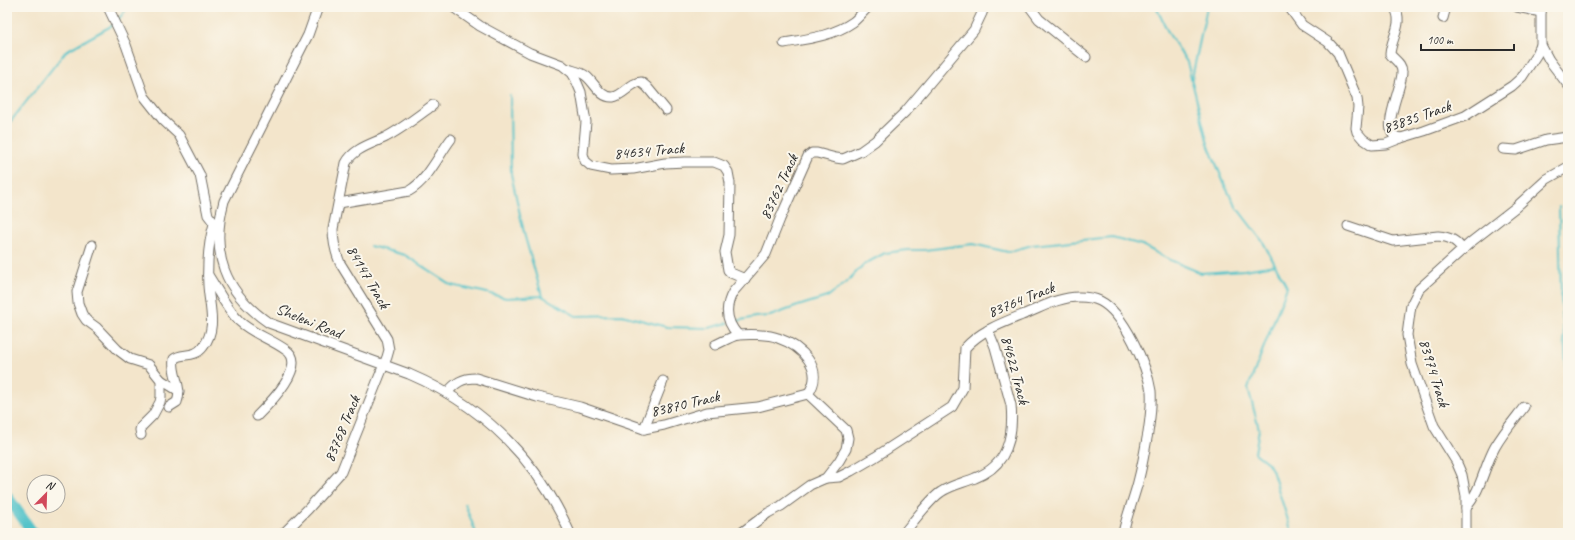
<svg xmlns="http://www.w3.org/2000/svg" width="1575" height="540" font-family="Caveat,sans-serif">
<style>
.lines{fill:none;stroke-linecap:round;stroke-linejoin:round}
.stream{stroke:#55c3c9;stroke-width:2}
.river{stroke:#55c3c9;stroke-width:11}
.minor-casing{stroke:#716c63;stroke-width:11}
.minor{stroke:#fff;stroke-width:9}
.labels{text-anchor:middle;dominant-baseline:central;stroke-width:4;stroke-linejoin:round;paint-order:stroke}
.street-label{font-size:16px;fill:#2b2b2b;stroke:#fbf7ec}
</style>
<rect width="100%" height="100%" fill="#fbf7ec"/>
<filter id="ink" filterUnits="userSpaceOnUse"><feTurbulence type="fractalNoise" baseFrequency=".025" numOctaves="2"/><feDisplacementMap in="SourceGraphic" scale="8" xChannelSelector="R" yChannelSelector="G"/><feConvolveMatrix kernelMatrix="1 2 1 2 8 2 1 2 1" color-interpolation-filters="sRGB"/></filter>
<filter id="wash" filterUnits="userSpaceOnUse"><feTurbulence type="fractalNoise" baseFrequency=".012" numOctaves="4" result="noise"/><feDisplacementMap in="SourceGraphic" scale="16" xChannelSelector="R" yChannelSelector="G"/><feGaussianBlur stdDeviation="0.9" result="paint"/><feColorMatrix in="noise" values="0 0 0 0 0 0 0 0 0 0 0 0 0 0 0 0 0 1.4 0 .05"/><feComposite in="paint" operator="in"/></filter>
<g filter="url(#wash)">
<rect width="100%" height="100%" fill="#f3e5cb"/>
<g class="lines">
<g class="stream">
<polyline points="1156,7 1169,34 1187,62 1208,144 1226,188 1237,208 1263,242 1287,287 1248,388 1259,429 1255,453 1268,463 1272,470 1292,533"/>
<polyline points="118,20 128,7"/>
<polyline points="1192,78 1207,7"/>
<polyline points="510,96 511,174 525,237 542,296 576,316 622,315 667,327 708,328 728,323"/>
<polyline points="7,126 66,51 113,25"/>
<polyline points="1559,207 1561,295 1568,389"/>
<polyline points="370,246 405,255 451,285 483,292 506,298 542,296"/>
<polyline points="732,322 755,317 770,316 798,306 827,297 846,283 863,265 885,253 908,250 925,250 973,244 1008,252 1032,245 1112,237 1142,245 1168,259 1201,273 1244,270 1275,265"/>
<polyline points="465,504 476,533"/>
</g>
<polyline class="river" points="7,496 33,533"/>
</g>
</g>
<g filter="url(#ink)">
<g class="lines">
<defs>
<g id="minor">
<polyline points="108,7 126,45 144,96 163,120 179,135 200,175 208,215 218,228"/>
<path d="M318,7L308,35L224,201C210,253 224,292 269,323L409,374C484,406 537,459 570,533"/>
<polyline points="453,7 480,26 530,53 562,65 572,73 575,78 581,92 586,122 583,154 585,161 591,166 611,170 633,169 665,163 685,162 714,162 724,166 728,172 730,183 729,235 725,252 728,270 731,273 745,279"/>
<polyline points="1030,7 1039,19 1086,57"/>
<polyline points="1289,7 1302,25 1328,42 1338,53 1357,98 1358,107 1356,128 1357,132 1363,139 1372,145 1386,144 1401,138 1424,131 1465,116 1512,86 1522,77 1537,54 1541,45"/>
<path d="M1394,7C1405,22 1391,38 1390,54C1394,60 1402,63 1402,72C1403,87 1376,136 1401,138"/>
<polyline points="1517,7 1541,12"/>
<polyline points="1541,7 1541,45 1549,60 1568,85"/>
<polyline points="1443,18 1446,7"/>
<path d="M784,43C807,39 833,36 853,22C858,18 863,12 868,7"/>
<path d="M568,69C574,71 581,72 586,76C595,83 600,98 613,97C624,95 631,82 641,82L647,87L666,110"/>
<polyline points="1503,149 1516,150 1546,140 1568,137"/>
<path d="M339,203L409,191C428,180 438,156 451,139"/>
<path d="M1348,226L1393,241L1438,236C1450,237 1456,240 1463,250"/>
<polyline points="92,245 77,292 78,303 82,314 86,320 97,328 118,350 130,359 149,365 161,380 161,397 160,402 153,415 141,427 140,430 141,435"/>
<path d="M208,275C218,290 226,308 239,321C253,334 271,339 286,350C309,365 268,405 257,416"/>
<path d="M738,335C726,322 724,308 733,292L766,254L780,219L808,156L812,153H817L836,158L843,159L861,151L875,141L905,112L974,30L982,13L984,7"/>
<polyline points="161,380 179,391"/>
<path d="M447,393C455,383 462,378 476,378L537,397L580,407L644,429L664,425L707,412L758,407L808,394C826,369 801,346 778,338C769,334 747,334 738,335C730,337 722,342 715,345"/>
<path d="M169,407L177,402C183,387 171,373 174,359C181,352 194,359 203,347C218,328 209,306 208,285C207,264 208,244 214,224"/>
<polyline points="644,429 663,381"/>
<path d="M826,478L839,477L851,471L875,457L952,407L963,388L965,348C980,331 1002,323 1022,315C1041,308 1058,297 1079,297C1086,297 1094,298 1100,301C1124,313 1147,366 1151,391C1152,405 1150,420 1148,433C1145,448 1143,463 1139,478C1135,496 1127,514 1123,533"/>
<path d="M1466,508C1481,490 1484,467 1495,447C1503,433 1514,420 1524,407"/>
<path d="M284,533L308,509L341,472L387,357L389,350L387,339L340,263C335,251 333,242 333,229L346,163C354,148 372,144 386,137C403,128 418,116 433,105"/>
<polyline points="741,533 768,513 781,506 810,485 826,478 839,461 846,449 848,438 846,430 808,394"/>
<path d="M904,533C913,522 930,499 941,492C951,485 963,483 975,478C1007,466 1014,438 1011,405L995,347L988,330"/>
<polyline points="1466,533 1466,496 1462,475 1456,461 1434,426 1412,364 1407,335 1411,305 1419,289 1471,242 1516,207 1547,179 1568,167"/>
</g>
</defs>
<use href="#minor" class="minor-casing"/>
<use href="#minor" class="minor"/>
</g>
</g>
<g class="labels">
<g class="street-label">
<text transform="translate(1417 117) rotate(-19)">83835 Track</text>
<text transform="translate(649 151) rotate(-5)">84634 Track</text>
<text transform="translate(779 187) rotate(-65)">83762 Track</text>
<text transform="translate(368 277) rotate(60)">84147 Track</text>
<text transform="translate(1021 300) rotate(-22)">83764 Track</text>
<text transform="translate(309 321) rotate(22)">Sheleni Road</text>
<text transform="translate(1015 370) rotate(75)">84622 Track</text>
<text transform="translate(1434 373) rotate(73)">83974 Track</text>
<text transform="translate(685 404) rotate(-13)">83870 Track</text>
<text transform="translate(342 429) rotate(-67)">83768 Track</text>
</g>
</g>
<rect width="1575" height="540" fill="none" stroke="#fbf7ec" stroke-width="24"/>
<g transform="translate(46 494) rotate(23)"><circle r="19" fill="#fbf7ec" stroke="#a8a59f"/>
<path d="M0-3L7 15L0 10L-7 15Z" fill="#d1495b"/>
<text y="-6" font-size="11" font-weight="bold" text-anchor="middle" fill="#2b2b2b">N</text>
</g>
<path d="M1421 44v6h93v-6" fill="none" stroke="#2b2b2b" stroke-width="2"/>
<text x="1427" y="44" font-size="12" fill="#2b2b2b" stroke="#fbf7ec" stroke-width="3" paint-order="stroke">100 m</text>
</svg>
